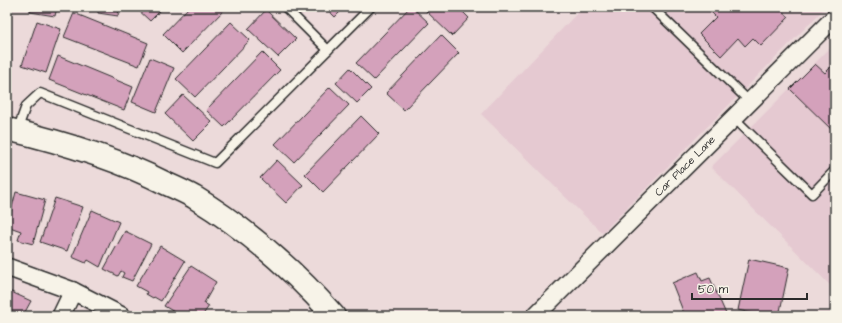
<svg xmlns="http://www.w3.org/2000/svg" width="842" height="323" font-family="'Architects Daughter',sans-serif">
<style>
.built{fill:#e5c9d1}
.building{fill:#d4a1bb;stroke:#2b2b2b}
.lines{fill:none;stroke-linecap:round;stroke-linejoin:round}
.lane-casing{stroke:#2b2b2b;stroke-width:11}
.street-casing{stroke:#2b2b2b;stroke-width:20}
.secondary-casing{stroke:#2b2b2b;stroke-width:25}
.lane{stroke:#f7f3e8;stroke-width:8}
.street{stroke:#f7f3e8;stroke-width:17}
.secondary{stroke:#f7f3e8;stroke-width:22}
.labels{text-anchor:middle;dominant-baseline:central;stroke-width:3;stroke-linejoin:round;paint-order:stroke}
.street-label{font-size:11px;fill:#2b2b2b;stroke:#f7f3e8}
</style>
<rect width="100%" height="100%" fill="#ecdada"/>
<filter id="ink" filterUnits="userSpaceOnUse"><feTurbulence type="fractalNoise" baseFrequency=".025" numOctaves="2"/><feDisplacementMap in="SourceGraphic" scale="8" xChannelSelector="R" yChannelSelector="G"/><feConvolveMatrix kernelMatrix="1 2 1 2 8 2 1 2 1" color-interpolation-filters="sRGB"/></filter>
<g filter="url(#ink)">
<g class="built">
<polygon points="583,7 826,7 602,233 481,114"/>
<polygon points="835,43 835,290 711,167"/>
</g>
<g class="building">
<polygon points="30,7 57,7 55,16 30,12"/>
<polygon points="98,7 119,7 118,16 98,13"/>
<polygon points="135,7 164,7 150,21"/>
<polygon points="189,7 227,7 182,53 163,34"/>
<polygon points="325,7 345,7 335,17"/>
<polygon points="410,7 412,7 429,23 374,80 356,63"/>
<polygon points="429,7 458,7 469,18 452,36 426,11"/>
<polygon points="706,7 784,7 781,10 789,17 761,46 753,38 745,46 738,38 721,56 699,34 716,17"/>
<polygon points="266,10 296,39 278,57 248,29"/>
<polygon points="74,13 148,43 139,66 64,37"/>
<polygon points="37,21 61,29 46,73 22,65"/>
<polygon points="231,22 250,40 195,97 176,79"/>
<polygon points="441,35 459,53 404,110 386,93"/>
<polygon points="262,52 280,70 224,127 206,110"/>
<polygon points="58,56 133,87 124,110 49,80"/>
<polygon points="150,58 174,68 156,112 132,102"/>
<polygon points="835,63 835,133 790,89 815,64 825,73"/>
<polygon points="350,68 371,89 357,103 336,83"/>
<polygon points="330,87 349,105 294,162 275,144"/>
<polygon points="183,95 212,122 193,141 165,114"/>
<polygon points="361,116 379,134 323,192 305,174"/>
<polygon points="277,160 303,185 286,203 260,178"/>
<polygon points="7,191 10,192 7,205"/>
<polygon points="16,192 45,200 33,244 18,240 21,231 7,226"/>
<polygon points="55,198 83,207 67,251 40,242"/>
<polygon points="92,210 119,222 100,267 88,260 86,263 72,257"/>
<polygon points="125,231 151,244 132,281 122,277 124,273 121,271 118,276 104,269"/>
<polygon points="160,246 185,261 161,301 154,297 153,298 146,294 147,292 136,286"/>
<polygon points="749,259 789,268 779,316 764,316 738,310"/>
<polygon points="191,266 216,282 204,303 209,306 202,316 174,316 176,313 164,306"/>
<polygon points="698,272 702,281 710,278 726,314 721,316 697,316 697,315 685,316 672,283"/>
<polygon points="7,290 31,301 25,312 29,314 28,316 7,316"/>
</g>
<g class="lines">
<defs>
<g id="lane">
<polyline points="285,7 328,50"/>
<polyline points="652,7 750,102"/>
<polyline points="734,118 812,194 835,170"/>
<polyline points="17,131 26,106 40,93 215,163 371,7"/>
</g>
<g id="street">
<polyline points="7,267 73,291 122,316"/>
<polyline points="61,316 73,291"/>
<polyline points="535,316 835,17"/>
</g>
<path id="secondary" d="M7,129C62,142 116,158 167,184C176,188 185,192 194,197C248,230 292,268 334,316"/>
</defs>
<use href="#lane" class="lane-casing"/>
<use href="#street" class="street-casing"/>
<use href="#secondary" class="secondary-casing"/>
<use href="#lane" class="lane"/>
<use href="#street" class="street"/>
<use href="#secondary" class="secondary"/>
</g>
</g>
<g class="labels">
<g class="street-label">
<text transform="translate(685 166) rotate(-45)">Car Place Lane</text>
</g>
</g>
<rect width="842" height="323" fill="none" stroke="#f7f3e8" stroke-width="24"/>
<rect x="12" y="12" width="818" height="299" fill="none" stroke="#2b2b2b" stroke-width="1.5" filter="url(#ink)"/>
<path d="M692 293v6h115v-6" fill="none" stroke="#2b2b2b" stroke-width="2"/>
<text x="698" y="293" font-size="12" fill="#2b2b2b" stroke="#f7f3e8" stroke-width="3" paint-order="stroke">50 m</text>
</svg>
